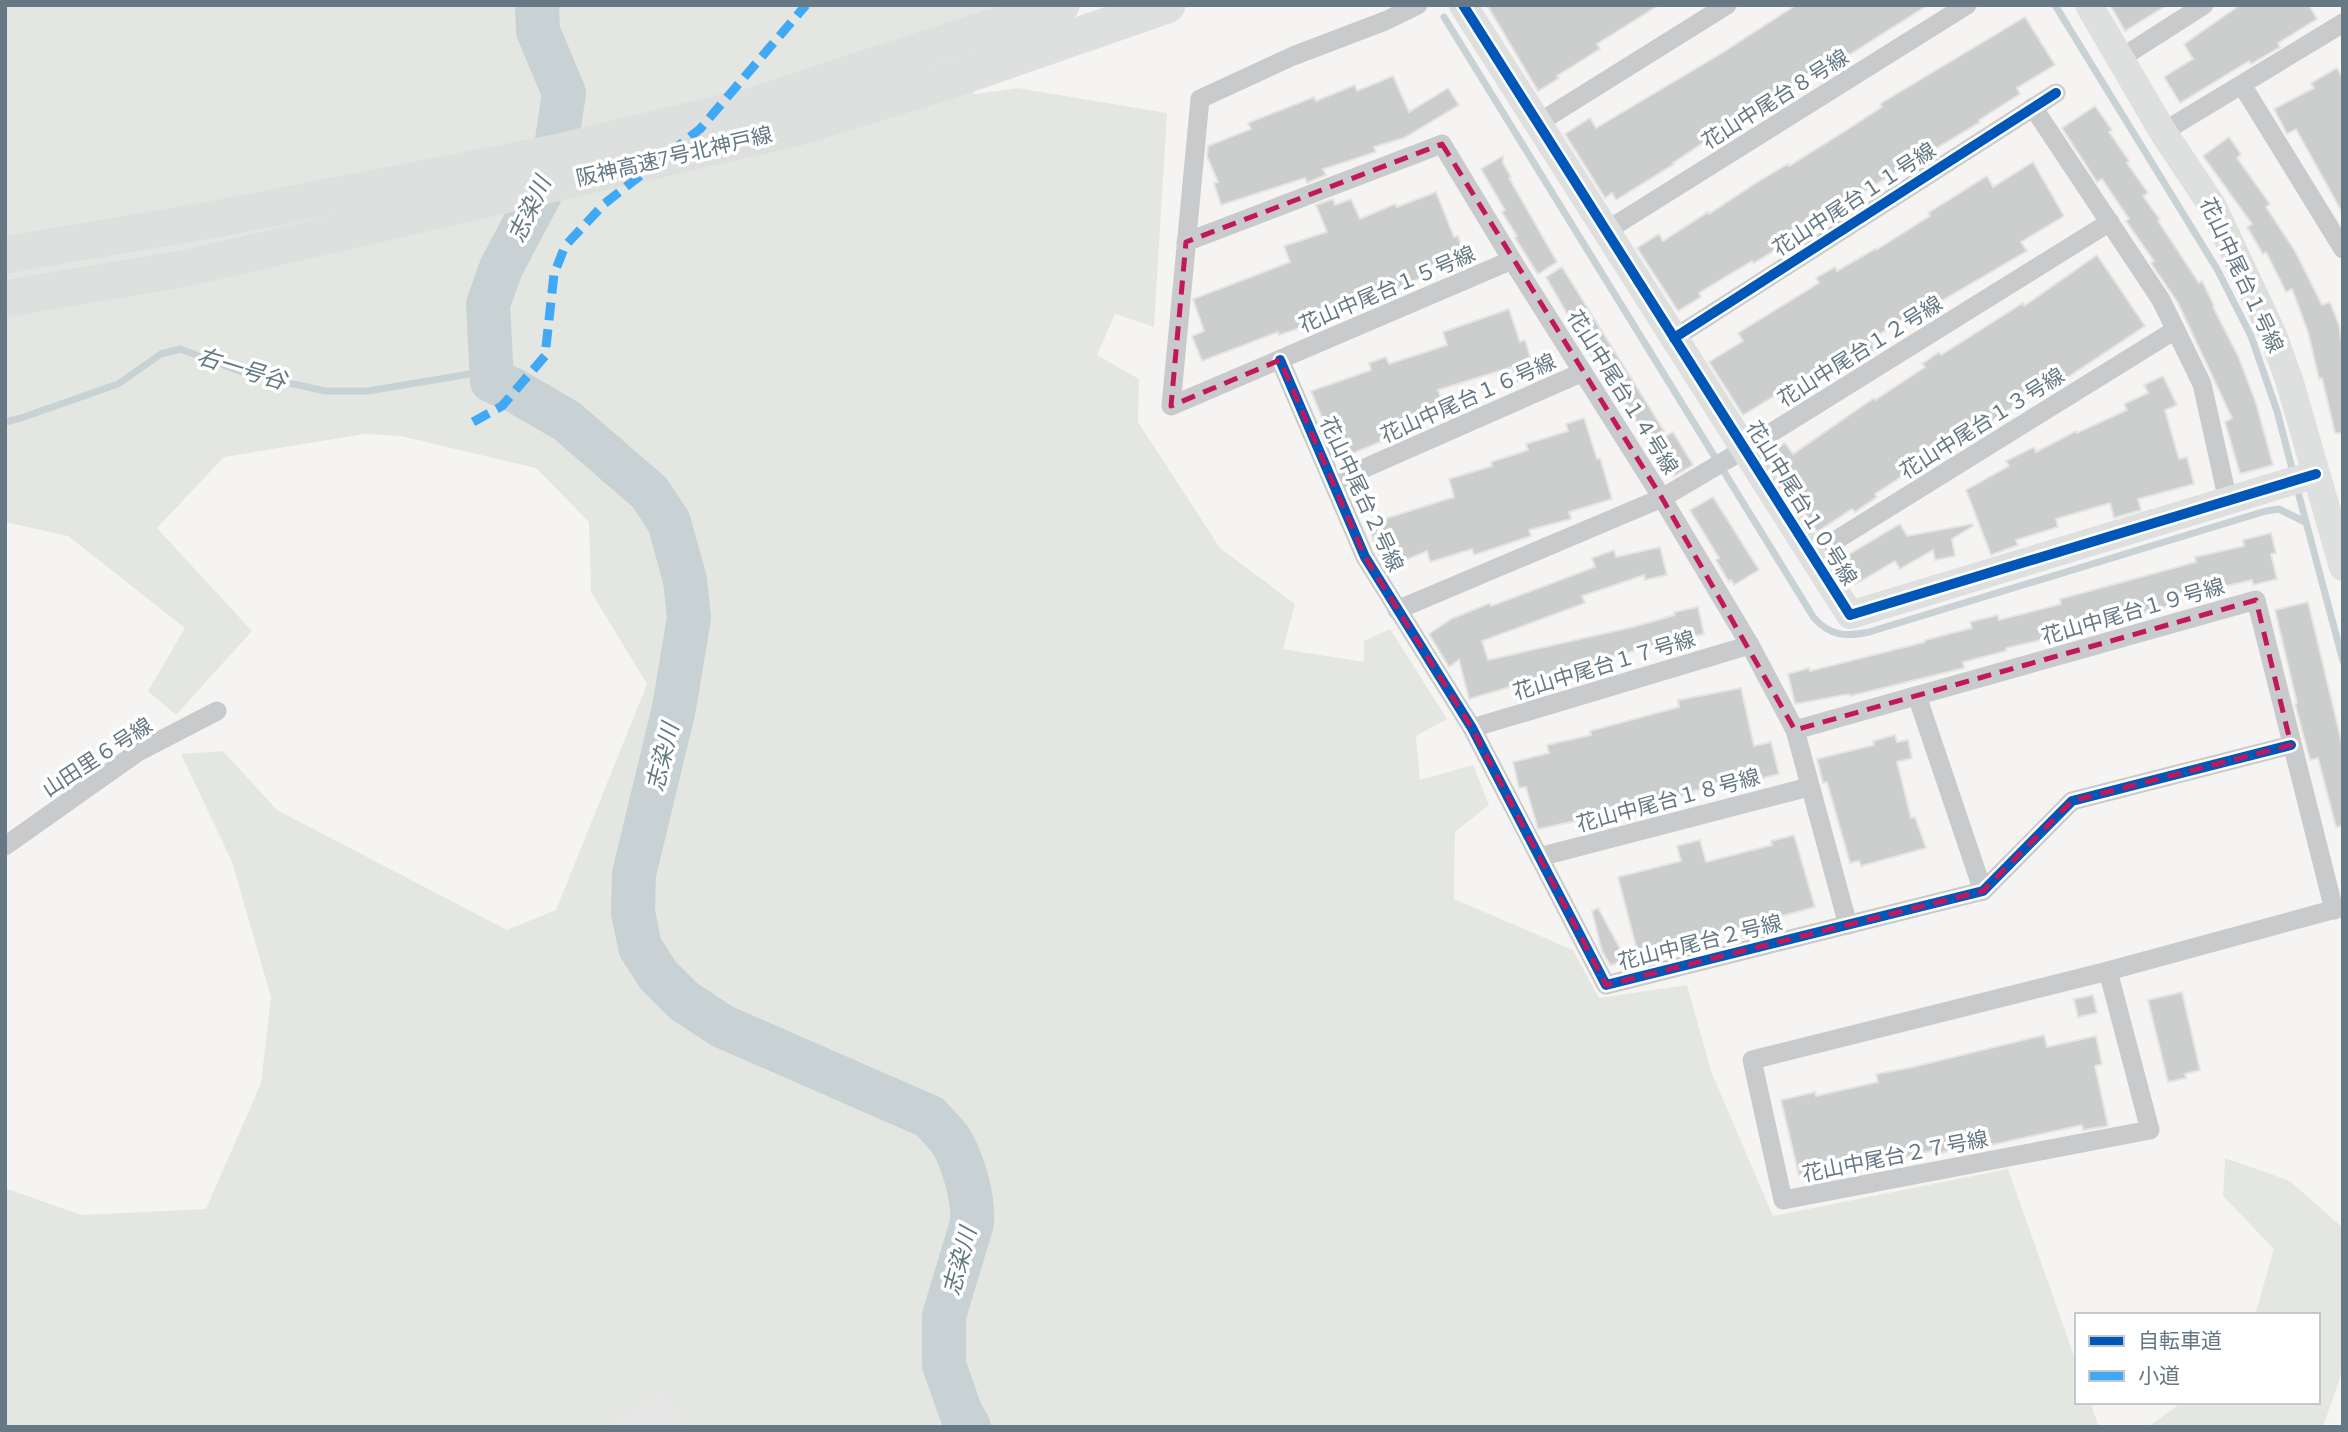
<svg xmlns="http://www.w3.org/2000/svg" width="2348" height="1432" font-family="'PT Sans','Noto Sans JP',sans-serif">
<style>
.built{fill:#e5e6e5}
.green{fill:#e4e7e1}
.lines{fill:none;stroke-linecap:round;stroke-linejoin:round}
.stream{stroke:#c8d2d4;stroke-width:7}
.river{stroke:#c8d2d4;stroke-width:44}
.building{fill:#cccdcd;stroke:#e4e4e3;stroke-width:2}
.street{stroke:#c9cacb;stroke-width:19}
.secondary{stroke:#dedfdf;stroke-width:28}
.highway{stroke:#dedfdf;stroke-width:37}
.quiet{stroke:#3fa9f5;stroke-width:9;stroke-dasharray:18 9;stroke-linecap:butt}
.cycleway-casing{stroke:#fff;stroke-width:15}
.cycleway{stroke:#0057b8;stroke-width:10}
.marked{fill:none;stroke:#c2185b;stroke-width:5;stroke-dasharray:14 9;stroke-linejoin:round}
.labels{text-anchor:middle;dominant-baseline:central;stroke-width:7;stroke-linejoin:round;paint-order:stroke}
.street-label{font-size:21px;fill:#657883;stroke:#fff}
.water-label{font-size:23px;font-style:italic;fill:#607a7f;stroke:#fff}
</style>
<rect width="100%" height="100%" fill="#f5f4f3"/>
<polygon class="built" points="664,1393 687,1427 609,1427"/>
<g class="green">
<polygon points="5,5 1022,5 958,27 974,94 1018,88 1167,113 1154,327 1115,314 1097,355 1139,379 1138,422 1220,548 1295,604 1283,649 1364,662 1364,641 1390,629 1447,719 1416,736 1420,780 1473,765 1489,805 1455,832 1454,899 1573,950 1599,998 1687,985 1711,1071 1773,1216 2008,1169 2077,1364 2077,1402 2090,1402 2099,1427 687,1427 664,1393 609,1427 5,1427 5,1188 81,1215 206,1209 261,1083 271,997 232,862 181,754 223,751 277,810 507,930 556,910 647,684 591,592 589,522 536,468 400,436 365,434 224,457 157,528 252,631 176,715 148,691 185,628 68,536 5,522"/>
<polygon points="2225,1158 2290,1181 2343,1228 2343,1369 2323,1427 2148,1427 2182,1402 2318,1402 2318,1315 2255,1315 2274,1249 2223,1196"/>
</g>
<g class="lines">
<g class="stream">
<polyline points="2055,5 2217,269 2251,336 2277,411 2294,476"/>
<path d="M1444,17L1814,618C1830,636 1846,637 1869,632L2266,511L2279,509L2305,522"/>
<polyline points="5,422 21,418 118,384 161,354 180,349 245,373 325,391 368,391 470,374 492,381"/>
<polyline points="2297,488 2343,661"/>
</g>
<path class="river" d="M537,5L538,31L564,93L557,140L540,194L501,268L488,304L492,381L512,389L567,421L650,493L669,522L685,580L689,618L674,708L634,874L633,912L640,947L658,975L684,1001L722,1026L930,1117C936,1124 943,1131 949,1138C963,1159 974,1199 972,1223L944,1316V1365L961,1413L969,1427"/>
</g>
<g class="building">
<polygon points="1487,5 1659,5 1597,44 1600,49 1557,76 1559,78 1538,91"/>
<polygon points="1796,5 1928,5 1770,105 1768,103 1715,135 1673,163 1674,164 1616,200 1612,193 1605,198 1565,134 1590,118 1596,128 1722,53"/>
<polygon points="2110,5 2167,5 2125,31"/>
<polygon points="2240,5 2309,5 2317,19 2278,43 2280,47 2251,64 2249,61 2180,103 2164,77 2193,59 2184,44"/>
<polygon points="2025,17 2055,65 2017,88 2020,94 1979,120 1980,122 1858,195 1860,197 1754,263 1752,261 1699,293 1701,297 1678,311 1637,248 1659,234 1663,241 1708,212 1709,214 1759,181 1788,164 1789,166 1842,133 1882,107 1880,104 1908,87"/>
<polygon points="2337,68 2343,79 2343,214 2296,129 2287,134 2274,109 2314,88 2311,83"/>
<polygon points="1393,76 1409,112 1448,88 1459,105 1404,138 1374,147 1376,152 1323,169 1326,175 1307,183 1305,178 1221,205 1214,183 1218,182 1207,156 1208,146 1251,129 1248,123 1314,97 1316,101 1355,85 1357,91"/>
<polygon points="2095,106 2112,130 2109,132 2129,161 2127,163 2148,193 2143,196 2160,220 2158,221 2199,283 2202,281 2206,289 2214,306 2213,307 2238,356 2256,403 2273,465 2240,474 2225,422 2232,418 2178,303 2151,263 2154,261 2126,221 2129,219 2102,179 2097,182 2062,128"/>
<polygon points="2229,137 2241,154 2237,158 2270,204 2266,207 2295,251 2322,305 2330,302 2339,325 2343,349 2343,433 2335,433 2322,378 2319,379 2308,332 2292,289 2286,292 2266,252 2263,254 2247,227 2252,224 2203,156"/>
<polygon points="1503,156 1503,163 1511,177 1509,178 1557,262 1538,274 1515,238 1517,236 1502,212 1505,210 1481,169"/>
<polygon points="2033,162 2064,216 2021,242 2027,251 1931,307 1929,304 1870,340 1875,349 1783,406 1776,395 1743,415 1709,362 1743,341 1738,333 1819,283 1816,278 1835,267 1837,271 1875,249 1876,250 1930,216 1928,213 1987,176 1993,187"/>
<polygon points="1436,192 1454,237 1458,236 1465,256 1427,268 1429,274 1388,293 1356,304 1354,299 1301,322 1303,327 1279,335 1278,332 1202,361 1192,336 1204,331 1193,299 1290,262 1284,246 1327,232 1316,205 1333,199 1335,205 1351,199 1360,219 1395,204 1397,207"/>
<polygon points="2097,255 2145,326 2044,393 2041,389 1967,437 1966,435 1948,447 1946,441 1933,445 1935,455 1875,494 1877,497 1855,512 1852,509 1817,532 1768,454 1785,443 1793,454 1874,398 1875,400 1925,367 1922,364 1939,352 1941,355 2023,303 2024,306"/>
<polygon points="1562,267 1664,431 1648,441 1622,397 1619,399 1595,358 1593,359 1546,277"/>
<polygon points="1509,309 1520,342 1525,340 1536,376 1516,382 1512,367 1438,390 1447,414 1401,431 1402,433 1339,459 1311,391 1371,370 1369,363 1386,357 1389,364 1447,345 1443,332"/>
<polygon points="2163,376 2177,405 2165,410 2179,459 2187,457 2194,484 2138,499 2141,510 2114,518 2110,503 2056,519 2058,527 2016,540 2018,545 1991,555 1966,490 2009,466 2006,461 2034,447 2036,452 2076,431 2077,433 2127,410 2124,404 2148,393 2144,385"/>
<polygon points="1584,418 1597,459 1600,458 1612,499 1569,512 1571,519 1529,530 1531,536 1474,555 1472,549 1430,562 1427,551 1386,568 1379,556 1368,524 1454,497 1449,479 1492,466 1491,462 1528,450 1526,444 1568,431 1566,424"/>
<polygon points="1673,432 1693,465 1674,476 1654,443"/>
<polygon points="1713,497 1759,570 1734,585 1731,580 1729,582 1716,560 1719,558 1690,510"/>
<polygon points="1900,524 1907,536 1972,524 1973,526 1952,539 1955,556 1935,560 1933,550 1900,569 1895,561 1856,584 1841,559"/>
<polygon points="2271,533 2276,553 2271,554 2277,579 2253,585 2252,580 2222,587 2181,597 2182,602 2140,614 2044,636 2045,639 2006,648 2006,651 1963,662 1964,668 1850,696 1849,694 1795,704 1788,674 1809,668 1810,671 1925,642 1925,640 1972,628 1970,622 1998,615 1999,620 2061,604 2060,599 2196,562 2195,557 2244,546 2243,540"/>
<polygon points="1660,547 1667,575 1645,580 1644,575 1582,596 1585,603 1482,641 1488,660 1633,627 1675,615 1674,612 1698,607 1704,634 1576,665 1578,673 1552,679 1551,675 1469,699 1459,660 1449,667 1429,634 1451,619 1490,603 1491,606 1595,567 1592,558 1614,550 1616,557"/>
<polygon points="2308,602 2343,748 2343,826 2336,827 2318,758 2310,760 2295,704 2297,703 2275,610"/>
<polygon points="1741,688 1754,746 1771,742 1779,774 1755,780 1754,777 1694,791 1694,793 1652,802 1653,806 1629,812 1628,810 1538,829 1526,787 1519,788 1513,762 1549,753 1547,745 1591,735 1590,731 1679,707 1678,700"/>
<polygon points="1895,735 1897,742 1908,740 1912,758 1897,762 1911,818 1915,817 1926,848 1861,866 1859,861 1850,863 1827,782 1823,783 1817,759 1874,745 1873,741"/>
<polygon points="1794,835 1815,907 1764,921 1767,932 1742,938 1740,930 1685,944 1666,950 1667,954 1650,959 1649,956 1639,958 1618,877 1681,861 1677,846 1700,840 1706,862 1772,845 1771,841"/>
<polygon points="1598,908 1627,961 1610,965 1602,951 1592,911"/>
<polygon points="2182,992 2200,1070 2185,1074 2186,1078 2168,1082 2148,1000"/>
<polygon points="2093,995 2097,1013 2078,1017 2074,999"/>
<polygon points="2044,1035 2047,1047 2096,1036 2102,1064 2095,1066 2108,1126 2083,1130 2082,1125 1991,1145 1990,1142 1940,1153 1939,1149 1888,1161 1887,1154 1833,1167 1834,1173 1808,1179 1807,1174 1799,1176 1781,1100 1815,1092 1816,1096 1878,1082 1876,1074 1909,1068"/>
</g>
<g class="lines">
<g class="street">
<polyline points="1418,5 1385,21 1293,56 1200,99 1171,406 1512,260"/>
<polyline points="2121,58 2204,5"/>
<polyline points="2242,85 2343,249"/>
<polyline points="2033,107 2161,300 2202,384 2228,501"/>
<polyline points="1538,123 1727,5"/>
<polyline points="2163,132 2343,23"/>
<polyline points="1606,231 1967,5"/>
<polyline points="1186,242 1442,144 1512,260 1662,498 1750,645 1795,730 1848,925"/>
<polyline points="1674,338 2056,93"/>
<polyline points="1280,360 1365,557 1472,728 1606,985 1983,891 2072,801 2291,745"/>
<polyline points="1333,482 1583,372"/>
<polyline points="1812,555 2175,330"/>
<polyline points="1397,610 1662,498 1745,449 2110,222"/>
<polyline points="1917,696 1983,891"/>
<polyline points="1472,728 1750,645"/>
<polyline points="1795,730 2256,600 2334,910"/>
<polyline points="5,846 138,752 217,711"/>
<polyline points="1539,857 1809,787"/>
<polygon points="2108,971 2150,1130 1783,1200 1752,1060"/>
<polyline points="2108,971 2343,907"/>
</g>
<g class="secondary">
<polyline points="1463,5 1850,615 2316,474"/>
<polyline points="2089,5 2163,132 2213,207 2273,335 2290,383 2343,567"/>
</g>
<g class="highway">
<polyline points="5,255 232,216 555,153 751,106 1061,5"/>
<polyline points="5,299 182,269 795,128 951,80 1167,5"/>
</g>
<polyline class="quiet" points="473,422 502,406 545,356 554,274 565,246 604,204 700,129 806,5"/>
<defs>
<g id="cycleway">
<polyline points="1463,5 1850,615 2316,474"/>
<polyline points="1674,338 2056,93"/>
<polyline points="1280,360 1365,557 1472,728 1606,985 1983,891 2072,801 2291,745"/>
</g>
</defs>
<use href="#cycleway" class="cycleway-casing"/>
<use href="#cycleway" class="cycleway"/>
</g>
<path class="marked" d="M1442,144L1662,498L1795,730L2256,600L2291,745L2072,801L1983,891L1606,985L1472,728L1365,557L1280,360L1171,406L1186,242Z"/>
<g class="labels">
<g class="street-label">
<text transform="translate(1775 99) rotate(-32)">花山中尾台８号線</text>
<text transform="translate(674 156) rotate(-13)">阪神高速7号北神戸線</text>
<text transform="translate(1854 199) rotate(-33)">花山中尾台１１号線</text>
<text transform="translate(2242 275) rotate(65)">花山中尾台１号線</text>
<text transform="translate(1387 289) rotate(-23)">花山中尾台１５号線</text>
<text transform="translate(1860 351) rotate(-32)">花山中尾台１２号線</text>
<text transform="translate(1623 392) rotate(58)">花山中尾台１４号線</text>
<text transform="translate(1468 398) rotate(-24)">花山中尾台１６号線</text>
<text transform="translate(1982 423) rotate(-32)">花山中尾台１３号線</text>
<text transform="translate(1362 494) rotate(65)">花山中尾台２号線</text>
<text transform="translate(1802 503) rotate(58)">花山中尾台１０号線</text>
<text transform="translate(2133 611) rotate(-16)">花山中尾台１９号線</text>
<text transform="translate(1604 665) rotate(-17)">花山中尾台１７号線</text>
<text transform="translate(97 757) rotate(-33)">山田里６号線</text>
<text transform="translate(1668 800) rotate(-15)">花山中尾台１８号線</text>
<text transform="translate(1700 942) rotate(-14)">花山中尾台２号線</text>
<text transform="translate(1895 1156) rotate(-11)">花山中尾台２７号線</text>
</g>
<g class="water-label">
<text transform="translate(529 209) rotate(-65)">志染川</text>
<text transform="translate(242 368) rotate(17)">右一号谷</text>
<text transform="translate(662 757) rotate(-76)">志染川</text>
<text transform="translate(959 1261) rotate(-75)">志染川</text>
</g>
</g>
<rect width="2348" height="1432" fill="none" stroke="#657883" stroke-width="14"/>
<rect x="2075" y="1313" width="245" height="91" fill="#ffffff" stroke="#c1c9cd" stroke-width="2"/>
<rect x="2089" y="1336" width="35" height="10" fill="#0057b8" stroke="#c1c9cd" stroke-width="2"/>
<text x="2138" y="1348" font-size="21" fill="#657883">自転車道</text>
<rect x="2089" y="1371" width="35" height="10" fill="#3fa9f5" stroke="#c1c9cd" stroke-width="2"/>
<text x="2138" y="1383" font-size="21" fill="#657883">小道</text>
</svg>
